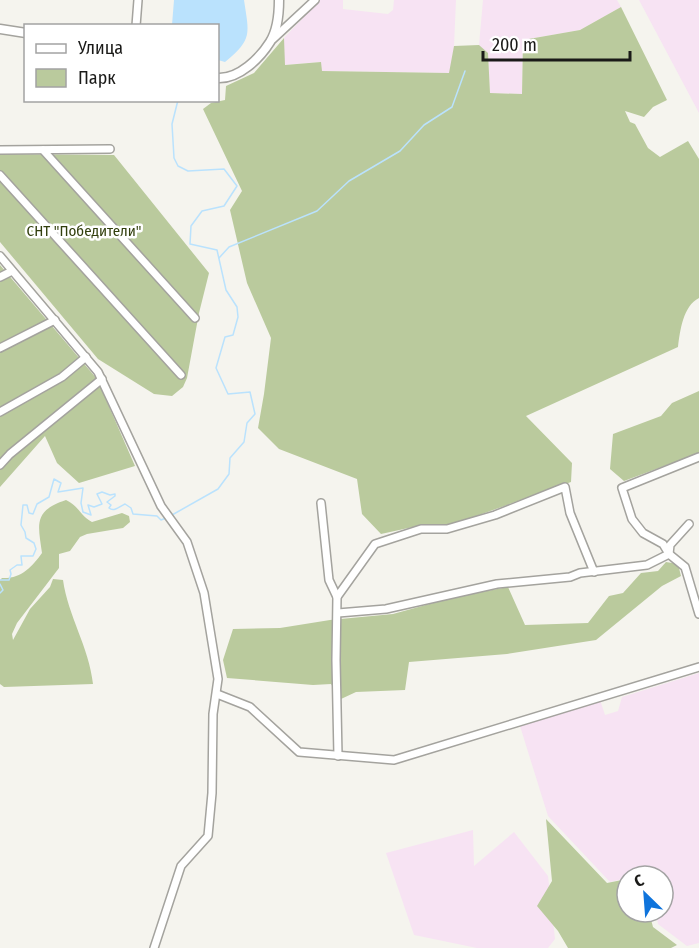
<svg xmlns="http://www.w3.org/2000/svg" width="699" height="948" font-family="'Fira Sans Condensed',sans-serif">
<style>
.industrial{fill:#f7e3f3}
.green{fill:#baca9d}
.water{fill:#bae2fd}
.lines{fill:none;stroke-linecap:round;stroke-linejoin:round}
.stream{stroke:#bae2fd;stroke-width:1.5}
.minor-casing{stroke:#a4a39e;stroke-width:10}
.major-casing{stroke:#a4a39e;stroke-width:11}
.minor{stroke:#fff;stroke-width:7}
.major{stroke:#fff;stroke-width:8}
.labels{text-anchor:middle;dominant-baseline:central;stroke-width:5;stroke-linejoin:round;paint-order:stroke}
.park-label{font-size:15px;fill:#323f0d;stroke:#fff}
</style>
<rect width="100%" height="100%" fill="#f5f4ee"/>
<g class="industrial">
<polygon points="320,0 343,0 343,9 388,14 393,10 394,0 456,0 454,46 450,73 321,71 320,62 284,65 284,38"/>
<polygon points="483,0 617,0 621,7 580,30 523,40 522,94 490,93 488,54 479,45"/>
<polygon points="639,0 699,0 699,113"/>
<polygon points="699,673 699,943 687,946 658,924 656,912 663,912 663,876 647,876 646,873 627,876 627,878 610,882 548,816 520,726 600,700 605,715 618,711 622,697"/>
<polygon points="473,830 474,866 514,832 548,876 555,939 548,948 477,948 414,935 386,853"/>
</g>
<g class="green">
<path d="M621,7L667,100L653,107L644,117L625,111L630,122L635,124L648,148L660,157L688,141L699,159V298C683,306 680,331 678,347L526,416L572,463L571,482L454,524L422,525L381,534L362,514L357,479L279,449L258,428L264,394L271,338L247,283L230,210L242,191L203,109L211,103L225,100L226,86L254,73L284,38L285,65L321,62L322,71L449,73L454,46L479,45L488,53L490,93L522,94L523,40L580,30Z"/>
<polygon points="0,154 114,155 209,273 199,313 187,378 183,387 172,396 154,394 98,359 0,242"/>
<polygon points="0,265 97,379 135,466 79,483 57,463 45,436 0,487"/>
<polygon points="699,391 699,453 624,481 610,469 613,434 661,416 672,403"/>
<path d="M66,500C81,508 79,515 92,522L122,513L129,516L130,522L123,528L87,534L80,537L70,551L59,554V568L17,623L12,634L13,640L30,609L50,587L53,579L63,580C68,616 89,647 93,684L4,687L0,684V580L2,578C21,579 32,567 42,553C38,524 33,511 66,500Z"/>
<polygon points="666,562 678,564 681,576 662,586 596,640 507,654 409,662 405,690 356,692 341,699 331,684 313,685 227,678 223,660 233,629 280,628 330,620 393,614 455,597 508,587 525,625 588,623 609,596 623,593 641,573 658,571"/>
<polygon points="546,819 607,883 627,879 627,912 649,912 653,927 677,945 671,948 568,948 558,931 537,906 552,881"/>
</g>
<path class="water" d="M174,0H244C249,34 253,39 225,62L218,60V26L172,25Z"/>
<g class="lines">
<g class="stream">
<polyline points="219,258 229,247 317,211 349,181 400,151 424,125 452,107 465,71"/>
<polyline points="172,515 218,489 229,474 230,458 244,442 247,423 255,414 250,392 228,394 216,368 225,337 233,335 238,317 237,307 226,290 217,250 190,244 191,226 202,211 224,206 237,186 224,169 188,171 178,166 174,158 172,124 178,100"/>
<path d="M0,580H9L11,574L10,570L17,565H22L21,556H33L36,549L34,543L26,538L25,532L21,525L23,505H27L29,513L33,514L37,504L49,497L54,479L61,483L58,492L83,488L81,503L83,512L91,515L88,505L94,507L102,504L97,494L102,492L110,495L115,494V496L107,502L111,505L109,508C114,512 119,507 125,504L131,508L133,514L157,516L161,520L166,518"/>
<polyline points="0,584 3,590 0,593"/>
</g>
<defs>
<g id="minor">
<polyline points="136,26 138,0"/>
<polyline points="273,39 315,0"/>
<polyline points="0,150 110,149"/>
<polyline points="43,150 195,318"/>
<polyline points="0,175 181,375"/>
<polyline points="0,256 98,372 161,506 187,542 204,593 218,679 213,714 212,793 208,836 181,866 154,948"/>
<polyline points="0,277 12,271"/>
<polyline points="0,348 55,320"/>
<polyline points="0,412 62,377 86,357"/>
<polyline points="699,457 622,488 632,519 643,533 663,544 669,554 685,567 699,614"/>
<polyline points="0,465 10,454 102,379"/>
<polyline points="321,503 329,580 337,597"/>
<polyline points="338,613 386,609 497,584 570,577 580,573 647,565 669,554 670,545 689,524"/>
<polyline points="217,694 250,707 299,752 394,760 699,667"/>
<polyline points="338,756 336,660 337,597 375,544 421,529 447,529 495,515 565,487 570,513 594,572"/>
</g>
<g id="major">
<polyline points="0,29 26,33"/>
<path d="M218,78C239,79 260,58 270,42C277,31 279,13 279,0"/>
</g>
</defs>
<use href="#minor" class="minor-casing"/>
<use href="#major" class="major-casing"/>
<use href="#minor" class="minor"/>
<use href="#major" class="major"/>
</g>
<g class="labels">
<g class="park-label">
<text x="84" y="231">СНТ "Победители"</text>
</g>
</g>
<rect x="24" y="24" width="195" height="78" fill="#ffffff" stroke="#a3a3a3" stroke-width="1.5"/>
<rect x="36" y="44" width="30" height="9" fill="#ffffff" stroke="#a3a3a3" stroke-width="1.5"/>
<text x="78" y="54" font-size="18" fill="#1a1a18">Улица</text>
<rect x="36" y="69" width="30" height="18" fill="#baca9d" stroke="#a3a3a3" stroke-width="1.5"/>
<text x="78" y="84" font-size="18" fill="#1a1a18">Парк</text>
<g transform="translate(645 894) rotate(335)"><circle r="28" fill="#ffffff" stroke="#a3a3a3" stroke-width="1.5"/>
<path d="M0-4.5L10 22L0 15L-10 22Z" fill="#0f74dc"/>
<text y="-9" font-size="16" font-weight="bold" text-anchor="middle" fill="#1a1a18">С</text>
</g>
<path d="M483 51v9h147v-9" fill="none" stroke="#1a1a18" stroke-width="3"/>
<text x="492" y="51" font-size="18" fill="#1a1a18" stroke="#ffffff" stroke-width="4.5" paint-order="stroke">200 m</text>
</svg>
